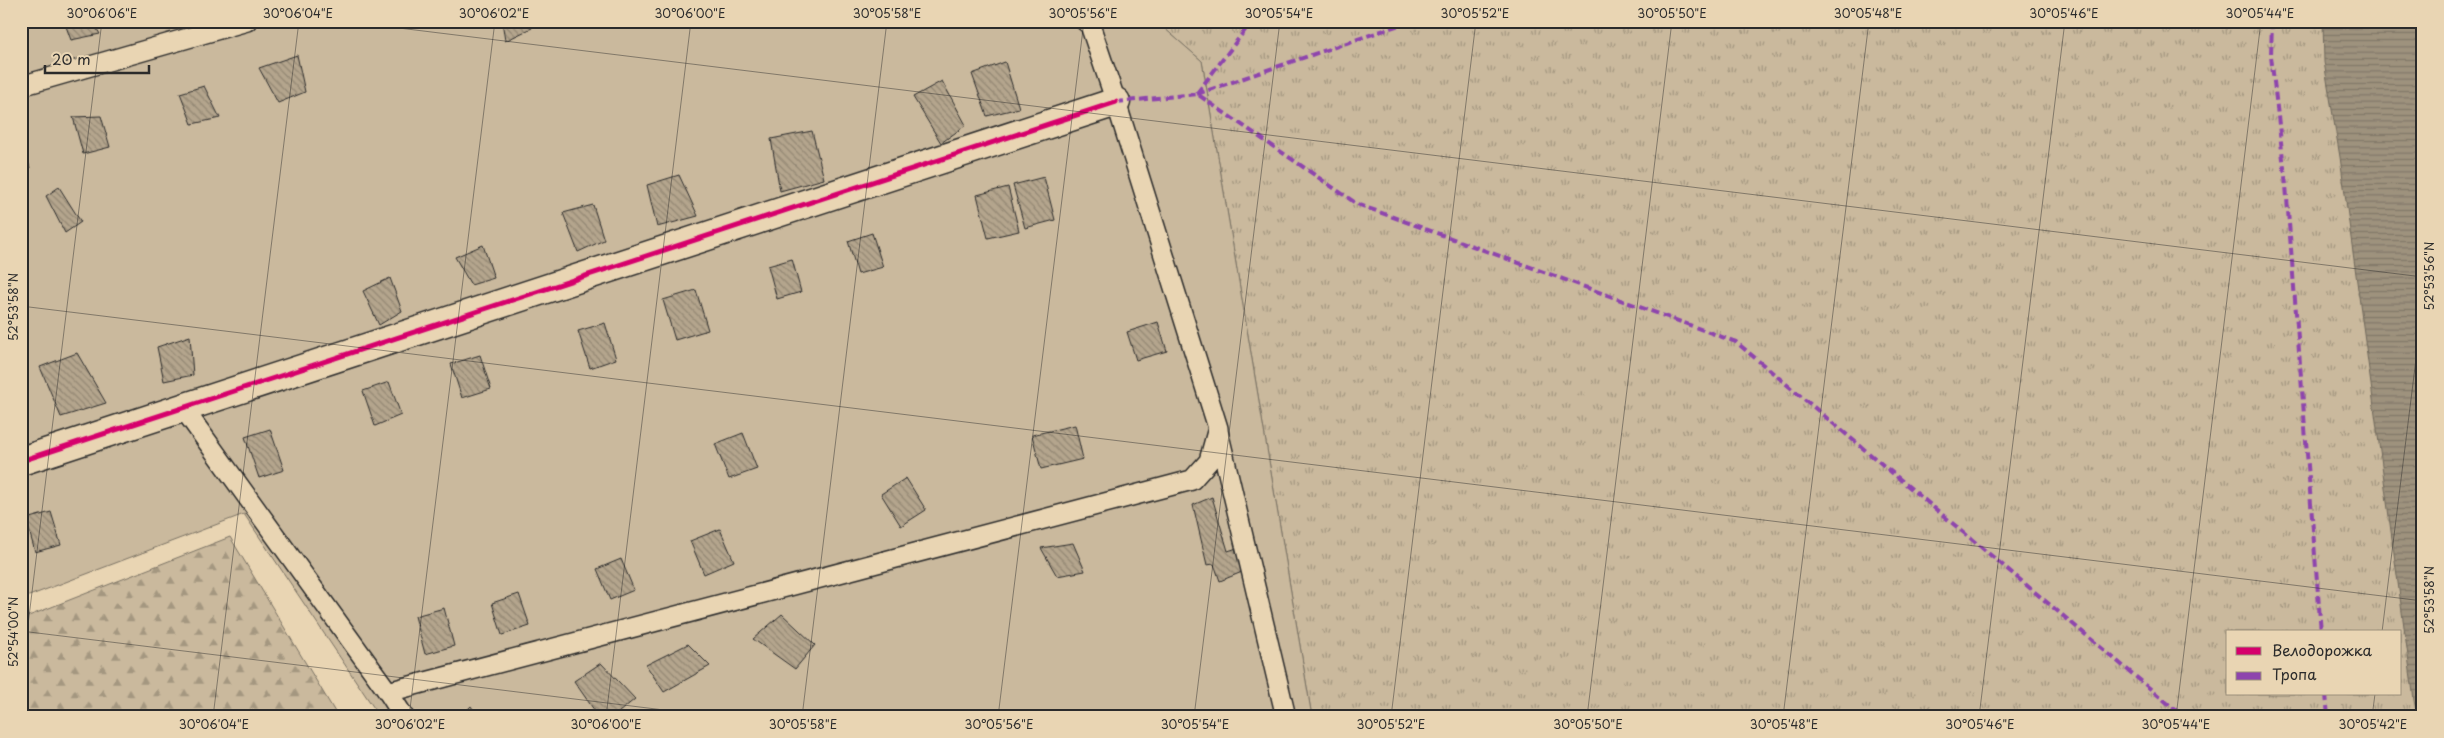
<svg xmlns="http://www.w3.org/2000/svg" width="2444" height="738" font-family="'Playpen Sans',sans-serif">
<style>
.grass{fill:url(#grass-tufts);stroke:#7a7264;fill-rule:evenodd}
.forest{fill:url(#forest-firs);stroke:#7a7264}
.garden{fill:#cab99d;stroke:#7a7264}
.water{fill:url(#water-rules);stroke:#70695c}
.building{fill:url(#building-back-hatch);stroke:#2b2b2b}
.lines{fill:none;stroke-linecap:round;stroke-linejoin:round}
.lane-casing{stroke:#2b2b2b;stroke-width:22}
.street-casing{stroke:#2b2b2b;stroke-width:31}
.lane{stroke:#e9d5b3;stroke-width:19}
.street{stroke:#e9d5b3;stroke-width:28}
.quiet{stroke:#8e44ad;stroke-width:4;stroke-dasharray:8 4;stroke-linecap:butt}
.cycleway-casing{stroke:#e9d5b3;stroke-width:8}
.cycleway{stroke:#d6006c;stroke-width:5}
.ticks{fill:none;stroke:#2b2b2b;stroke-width:1;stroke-opacity:0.45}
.neatline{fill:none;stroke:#2b2b2b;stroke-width:2}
.ticks-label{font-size:12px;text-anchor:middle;fill:#2b2b2b}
</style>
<defs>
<pattern id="grass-tufts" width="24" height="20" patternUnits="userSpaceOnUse" patternTransform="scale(1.25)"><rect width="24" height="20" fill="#cab99d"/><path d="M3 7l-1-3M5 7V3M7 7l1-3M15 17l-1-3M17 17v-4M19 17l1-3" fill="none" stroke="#a49780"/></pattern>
<pattern id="forest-firs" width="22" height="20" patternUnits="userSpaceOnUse" patternTransform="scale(1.25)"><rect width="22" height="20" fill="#cab99d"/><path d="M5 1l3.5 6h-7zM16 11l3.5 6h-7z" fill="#a49780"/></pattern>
<pattern id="water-rules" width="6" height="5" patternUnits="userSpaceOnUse" patternTransform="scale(1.25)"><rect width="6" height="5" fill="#9e927d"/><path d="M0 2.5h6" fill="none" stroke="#817767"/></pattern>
<pattern id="building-back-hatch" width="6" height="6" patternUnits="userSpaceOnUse" patternTransform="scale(1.25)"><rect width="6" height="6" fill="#b4a58d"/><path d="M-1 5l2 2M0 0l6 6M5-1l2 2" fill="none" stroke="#938773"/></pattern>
</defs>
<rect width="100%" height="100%" fill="#e9d5b3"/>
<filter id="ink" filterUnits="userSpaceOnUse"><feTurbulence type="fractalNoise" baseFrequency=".02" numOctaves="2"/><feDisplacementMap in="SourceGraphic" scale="10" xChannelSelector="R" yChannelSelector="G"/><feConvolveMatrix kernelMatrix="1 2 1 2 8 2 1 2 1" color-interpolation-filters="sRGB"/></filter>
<g filter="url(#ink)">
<path class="grass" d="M1156,21H2423V717H1312L1202,61ZM2228,632H2400V694H2228Z"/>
<polygon class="forest" points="230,537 338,717 21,717 21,619"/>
<polygon class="garden" points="21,21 1156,21 1202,61 1312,717 380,717 244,514 21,599"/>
<polygon class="water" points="2323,21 2423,21 2423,717 2417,717 2414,700 2340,157 2324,62"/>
<g class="building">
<polygon points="64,21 92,21 100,34 71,40"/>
<polygon points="502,21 530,21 532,28 505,41"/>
<polygon points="568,21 585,21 571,27"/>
<polygon points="297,55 305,92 278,103 259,68"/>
<polygon points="1005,62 1019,108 987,116 972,74"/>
<polygon points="942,81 966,125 941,143 913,97"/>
<polygon points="204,86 220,118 192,124 180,93"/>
<polygon points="101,116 110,147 83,154 73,117"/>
<polygon points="812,131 824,179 780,191 771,139"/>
<polygon points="21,138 30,168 21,172"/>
<polygon points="679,175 698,216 657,227 647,185"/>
<polygon points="1044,177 1055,220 1025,228 1013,185"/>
<polygon points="59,187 81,222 65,233 46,196"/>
<polygon points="1008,187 1019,231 988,238 977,195"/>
<polygon points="593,205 604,240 578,252 563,213"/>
<polygon points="872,233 883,267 858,274 848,241"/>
<polygon points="483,245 494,278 471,285 455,257"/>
<polygon points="792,259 801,292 777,299 768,266"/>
<polygon points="390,278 402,311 379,325 363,291"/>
<polygon points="696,290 708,330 675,340 663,300"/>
<polygon points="1158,322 1167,351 1136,360 1127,332"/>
<polygon points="605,323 616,359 590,368 578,331"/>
<polygon points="190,336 193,375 164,381 157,347"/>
<polygon points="77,353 106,403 61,417 40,367"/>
<polygon points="480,355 491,389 462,398 451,364"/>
<polygon points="389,382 401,415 375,426 363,391"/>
<polygon points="1075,425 1083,459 1041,469 1032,435"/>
<polygon points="270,429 284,470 259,478 245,437"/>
<polygon points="743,433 757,469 729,479 715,444"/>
<polygon points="906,478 926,510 901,526 881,494"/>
<polygon points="1212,497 1228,551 1237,548 1242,572 1220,581 1214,564 1207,565 1193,505"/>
<polygon points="51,512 61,545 35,552 26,519"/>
<polygon points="720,529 734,561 704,574 690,541"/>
<polygon points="1073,543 1085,571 1057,576 1041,548"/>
<polygon points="621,559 634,590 610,600 597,569"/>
<polygon points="519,594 530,626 502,635 492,603"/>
<polygon points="444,608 454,646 425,654 415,616"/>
<polygon points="782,614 815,645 795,669 753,639"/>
<polygon points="688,644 710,666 664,692 646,665"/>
<polygon points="601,663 635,699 613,717 599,717 574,681"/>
<polygon points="471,706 478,717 460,717"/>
</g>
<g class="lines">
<defs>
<g id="lane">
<polyline points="21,86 247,21"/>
<polyline points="183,408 388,692 404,717"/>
<polyline points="1218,431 1286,717"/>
<polyline points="388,692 1192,480 1209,461 1218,428 1116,102 1090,25 1085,21"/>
</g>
<polyline id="street" points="21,461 1116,102"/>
</defs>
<use href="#lane" class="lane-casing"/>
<use href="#street" class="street-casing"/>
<use href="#lane" class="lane"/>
<use href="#street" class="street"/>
<g class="quiet">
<polyline points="2272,21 2271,56 2286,185 2321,632"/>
<polyline points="1197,93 1252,21"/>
<polyline points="1197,94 1411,21"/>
<polyline points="1116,102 1197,94 1357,204 1736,342 2184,717"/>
<polyline points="2326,694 2328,717"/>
</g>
<defs>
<polyline id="cycleway" points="21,461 1116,102"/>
</defs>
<use href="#cycleway" class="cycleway-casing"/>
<use href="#cycleway" class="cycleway"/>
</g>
</g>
<path class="ticks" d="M342,21L2423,277M21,306L2423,601M21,631L721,717M2382,632L2423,303M21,682L102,21M213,717L299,21M409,717L495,21M606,717L691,21M802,717L887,21M998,717L1084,21M1194,717L1280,21M1391,717L1476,21M1587,717L1672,21M1783,717L1869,21M1979,717L2065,21M2176,717L2261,21M2372,717L2375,694"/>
<rect width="2444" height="738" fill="none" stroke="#e9d5b3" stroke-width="55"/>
<rect x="2226" y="630" width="175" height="65" fill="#e9d5b3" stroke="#9d917d"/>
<rect x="2236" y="647" width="25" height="8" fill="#d6006c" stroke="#9d917d"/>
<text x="2272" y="656" font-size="15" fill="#2b2b2b">Велодорожка</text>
<rect x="2236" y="672" width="25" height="8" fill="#8e44ad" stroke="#9d917d"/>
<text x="2272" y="680" font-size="15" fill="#2b2b2b">Тропа</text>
<path d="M45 65v8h104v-8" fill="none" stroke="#2b2b2b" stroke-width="2.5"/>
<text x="52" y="65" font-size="15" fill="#2b2b2b" stroke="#e9d5b3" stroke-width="4" paint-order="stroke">20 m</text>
<rect x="28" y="28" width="2388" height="682" class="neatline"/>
<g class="ticks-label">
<text x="102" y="18">30°06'06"E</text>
<text x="298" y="18">30°06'04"E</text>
<text x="494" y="18">30°06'02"E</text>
<text x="690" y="18">30°06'00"E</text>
<text x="887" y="18">30°05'58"E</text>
<text x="1083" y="18">30°05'56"E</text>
<text x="1279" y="18">30°05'54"E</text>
<text x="1475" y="18">30°05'52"E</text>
<text x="1672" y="18">30°05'50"E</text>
<text x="1868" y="18">30°05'48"E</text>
<text x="2064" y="18">30°05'46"E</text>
<text x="2260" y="18">30°05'44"E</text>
<text transform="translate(2430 276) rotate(-90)" y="4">52°53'56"N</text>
<text transform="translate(14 307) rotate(-90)" y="4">52°53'58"N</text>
<text transform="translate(2430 600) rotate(-90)" y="4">52°53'58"N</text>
<text transform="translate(14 632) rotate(-90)" y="4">52°54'00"N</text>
<text x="214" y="729">30°06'04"E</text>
<text x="410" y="729">30°06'02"E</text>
<text x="606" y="729">30°06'00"E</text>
<text x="803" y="729">30°05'58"E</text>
<text x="999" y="729">30°05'56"E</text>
<text x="1195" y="729">30°05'54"E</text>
<text x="1391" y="729">30°05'52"E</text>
<text x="1588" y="729">30°05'50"E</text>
<text x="1784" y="729">30°05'48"E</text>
<text x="1980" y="729">30°05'46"E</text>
<text x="2176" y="729">30°05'44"E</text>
<text x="2373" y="729">30°05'42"E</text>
</g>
</svg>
